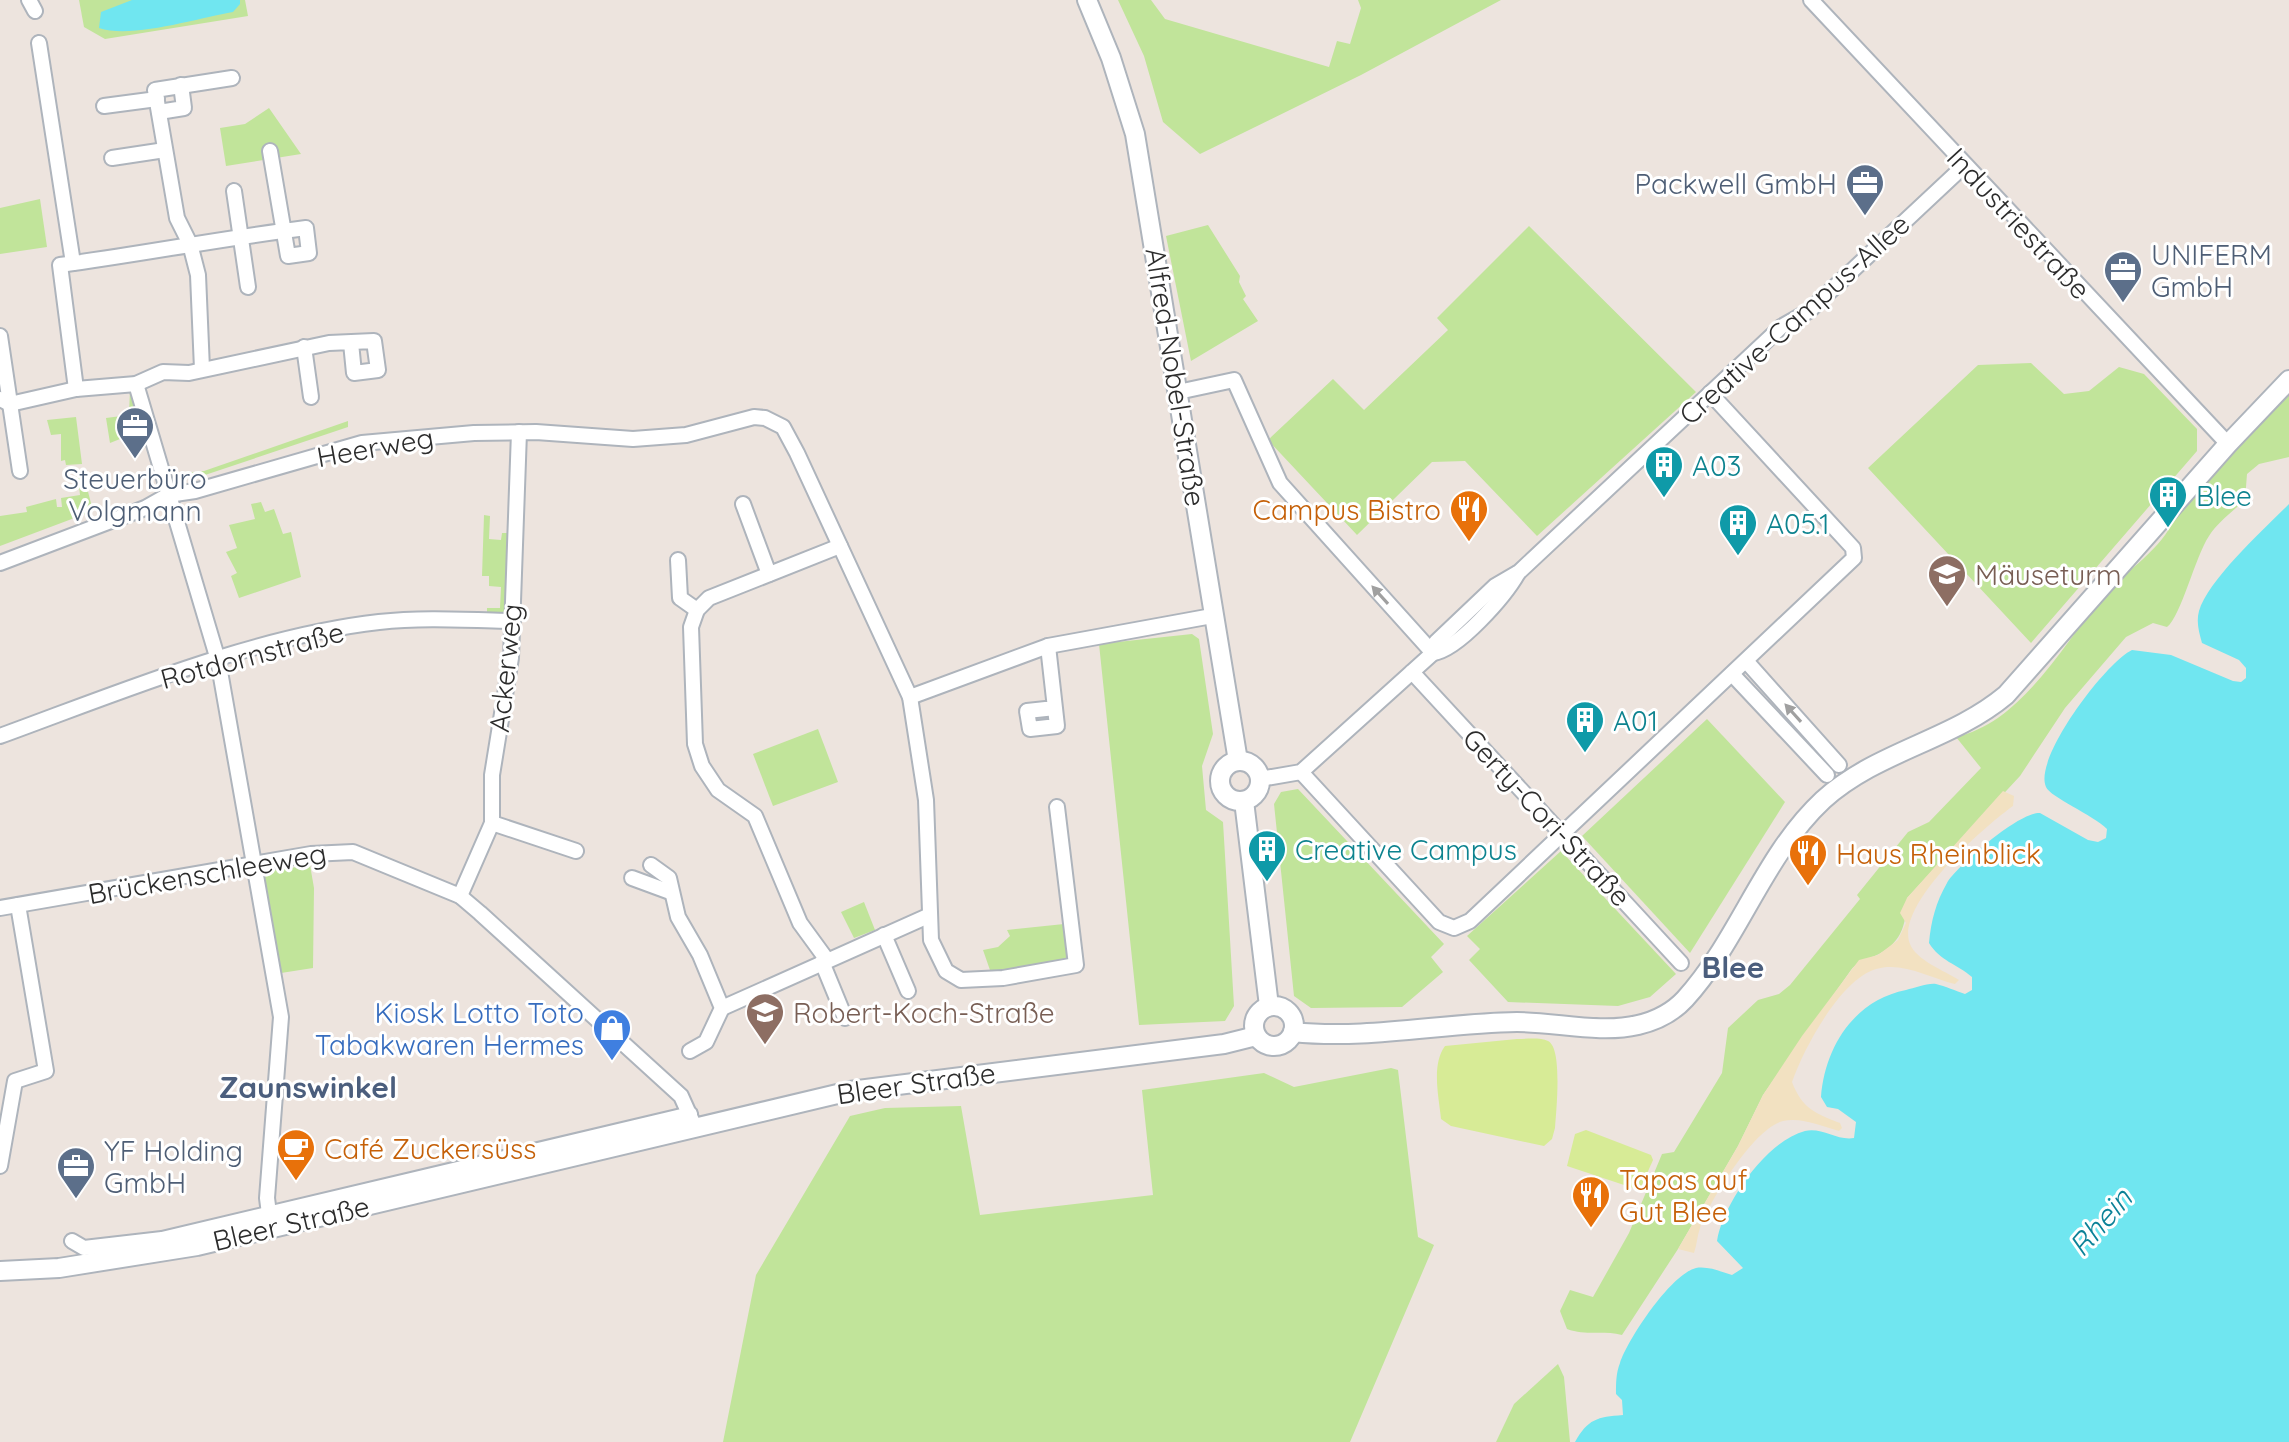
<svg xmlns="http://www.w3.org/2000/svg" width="2289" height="1442" font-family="Quicksand,sans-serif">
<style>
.green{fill:#c1e49a}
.sand{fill:#f2e1c1}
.pitch{fill:#d7eb96}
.water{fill:#70e6f0}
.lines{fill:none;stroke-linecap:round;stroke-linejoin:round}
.street-casing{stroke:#aeb4bc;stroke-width:18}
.secondary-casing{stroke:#aeb4bc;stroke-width:22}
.street{stroke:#fff;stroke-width:14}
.secondary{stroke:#fff;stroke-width:18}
.oneway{fill:#a0a0a0}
.labels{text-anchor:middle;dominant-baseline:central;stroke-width:6;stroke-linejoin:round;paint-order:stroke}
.service-label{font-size:28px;fill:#4e5e75;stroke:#fff;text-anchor:start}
.street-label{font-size:28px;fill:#2c2c2c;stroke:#fff}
.culture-label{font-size:28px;fill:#0d838f;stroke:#fff;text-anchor:start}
.food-label{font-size:28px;fill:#c56008;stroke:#fff;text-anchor:start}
.education-label{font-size:28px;fill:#785e54;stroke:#fff;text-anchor:start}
.shop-label{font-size:28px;fill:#366cbe;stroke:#fff;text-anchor:end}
.neighbourhood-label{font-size:30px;font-weight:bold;fill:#4b5e7d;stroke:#fff}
.water-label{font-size:30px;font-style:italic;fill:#0c8298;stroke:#fff}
</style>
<rect width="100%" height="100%" fill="#ede4de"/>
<g class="green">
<polygon points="79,0 245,0 248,16 105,39 84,27"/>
<polygon points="1118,0 1151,0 1165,19 1329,67 1337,41 1350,44 1361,8 1358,0 1501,0 1361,75 1200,154 1163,122 1144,56"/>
<polygon points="269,108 301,154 226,166 220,128 245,124"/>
<polygon points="40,199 47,247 0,254 0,208"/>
<polygon points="1208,225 1240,276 1239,282 1246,296 1243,299 1258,321 1191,361 1166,236"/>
<polygon points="1529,226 1696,392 1537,536 1465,461 1432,462 1357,535 1268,440 1333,379 1364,410 1448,330 1437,318"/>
<polygon points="2031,363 2064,394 2089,391 2119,367 2144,374 2197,429 2197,451 2031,643 1868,468 1978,365"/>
<polygon points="130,390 145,429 110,443 106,418 129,415"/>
<path d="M2289,391V457L2259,464L2247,474L2245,500C2233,511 2218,522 2209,536C2195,557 2181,616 2167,627L2153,623L2126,637L2065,708L2020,776L1907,898C1906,923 1903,941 1879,954C1867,960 1860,959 1851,970L1763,1095L1738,1146L1678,1249L1622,1335C1603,1330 1586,1336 1567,1329L1560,1311L1570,1290L1593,1297L1629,1233L1662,1154L1674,1152L1722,1073L1728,1028L1758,1000L1779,994L1790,985L1860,899L1857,895L1908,832L1929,822L1981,768L1956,737C2023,722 2063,643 2105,595C2127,569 2162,550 2175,517Z"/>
<polygon points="76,417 82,464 66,465 65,460 61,461 61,434 51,435 47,420"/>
<polygon points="348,421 348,427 205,475 184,473 204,471"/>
<polygon points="84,476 93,511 0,546 0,516 27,512 26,507 56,499 57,507 62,507 61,498 80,495 78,477"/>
<polygon points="261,502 265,512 274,509 283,534 291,532 301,577 239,598 231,576 237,573 226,552 237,548 229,525 255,519 251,504"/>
<polygon points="484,515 490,516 489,539 501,540 502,533 510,533 506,614 487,612 487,608 500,608 501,587 489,586 489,576 482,576"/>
<polygon points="1192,634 1199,639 1213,734 1202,766 1206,810 1223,822 1234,1006 1225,1021 1139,1025 1099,644"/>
<polygon points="1707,719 1785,802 1690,953 1582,836"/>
<polygon points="818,729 838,782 773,806 753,754"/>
<polygon points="1298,789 1444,944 1431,957 1443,972 1402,1007 1311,1008 1294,996 1274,804 1281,792"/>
<polygon points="1561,851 1676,974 1650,997 1618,1006 1508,1002 1469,960 1480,949 1467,936"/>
<polygon points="310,865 314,888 313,968 281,973 264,872"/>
<polygon points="864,902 875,930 854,938 841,912"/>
<polygon points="1064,924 1068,955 1062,963 991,973 983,950 998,947 1010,936 1007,930"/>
<polygon points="1391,1068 1398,1070 1418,1237 1434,1245 1350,1442 723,1442 756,1275 850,1116 885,1108 961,1106 980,1215 1153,1195 1142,1090 1264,1073 1294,1087"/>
<polygon points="1558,1364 1564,1377 1570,1442 1496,1442 1514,1404"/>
</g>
<path class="sand" d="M2003,791L2014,796L2013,806C1985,826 1894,905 1910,944C1916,960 1945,971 1959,980L1955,984C1930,978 1902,961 1876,969C1840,980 1804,1048 1792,1082C1802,1108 1814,1113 1840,1123L1842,1128L1839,1131C1821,1126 1802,1117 1783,1121C1754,1128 1710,1200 1700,1228C1697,1236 1697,1245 1694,1253L1678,1249L1738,1146L1763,1095L1802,1036L1859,960L1878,955L1898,940L1906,923L1900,913L1907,898Z"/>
<g class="pitch">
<path d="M1517,1039C1526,1039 1540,1037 1548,1041C1563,1048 1556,1112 1555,1128L1552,1139L1544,1146L1451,1126L1441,1119C1439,1097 1431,1065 1445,1046Z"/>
<polygon points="1586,1130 1651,1155 1653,1160 1641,1187 1636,1189 1567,1166 1575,1134"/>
</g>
<g class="water">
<path d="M132,0H240V4L233,12C198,18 132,39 99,28L101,12Z"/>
<path d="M2289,504V1442H1575C1588,1419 1597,1417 1623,1415L1622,1400L1616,1394C1616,1383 1616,1373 1620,1363C1628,1339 1671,1274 1696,1268C1709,1266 1721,1272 1732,1275L1743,1268L1717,1241C1723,1204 1766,1141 1805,1131C1822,1127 1837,1141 1854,1138L1856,1122L1838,1109L1827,1107L1821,1097C1825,1046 1855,1000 1906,990C1915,988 1927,983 1936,984C1945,986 1956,991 1965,994L1972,990V977C1957,964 1940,961 1929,943C1931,921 1936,902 1947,883C1959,864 2019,812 2040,813L2088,840L2098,842L2106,838L2107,829C2093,815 2050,797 2046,787C2033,759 2105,663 2132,650L2171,655L2233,681L2241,682L2246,678V668L2239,660L2202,643C2199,632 2196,622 2199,611C2208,580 2265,528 2289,504Z"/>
</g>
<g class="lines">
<defs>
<g id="street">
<polyline points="29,0 35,11"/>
<polyline points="1811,0 2228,444"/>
<polyline points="39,43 73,263"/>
<polyline points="104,106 157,99"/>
<polyline points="159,112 184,108 181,85"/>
<polyline points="112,158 165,150"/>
<polyline points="234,191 248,287"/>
<polyline points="0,336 20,471"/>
<polyline points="304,347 311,397"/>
<polyline points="202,369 198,275 190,244 177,218 155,90 232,78"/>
<polyline points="136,384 218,660 281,1017 267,1198 271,1229"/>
<path d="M76,389L60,265C142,254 224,238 306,228L309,253L288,256L270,151"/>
<polyline points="1178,392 1234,380 1280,483 1433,653"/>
<polyline points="0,399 10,404 76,389 136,384 163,372 189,373 329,343 374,341 378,370 354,373 351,343"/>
<polyline points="743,504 769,574"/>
<polyline points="678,560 680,598 697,610"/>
<polyline points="0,563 145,508 168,495 195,491 362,443 474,433 536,432 633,439 686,435 754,417 765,418 783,427 797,453 910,697 926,800 931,940 946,971 961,980 1003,978 1076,965 1057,807"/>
<polyline points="1048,646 1057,726 1030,729 1027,711 1055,708"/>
<path d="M1433,653C1458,650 1505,596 1518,573"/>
<polyline points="1747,662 1839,765"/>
<polyline points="1412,672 1681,963"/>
<polyline points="1732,674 1827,775"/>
<polyline points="910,697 1048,646 1212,616"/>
<path d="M0,736C118,693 254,636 379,622C423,617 468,620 513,621"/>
<polyline points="1301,772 1439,922 1454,928 1470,921 1854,558 1853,548 1710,393"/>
<polyline points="1260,779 1301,772 1433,653 1436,642 1495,586 1519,572 1781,327 1809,311 1965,165"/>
<polyline points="492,823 576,851"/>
<polyline points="651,865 669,878 678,917 700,955 722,1008 706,1042 690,1051"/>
<polyline points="632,878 670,892"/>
<polyline points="460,896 492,823 492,775 511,658 519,432"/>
<polyline points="0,908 311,854 353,852 460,896 480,913 681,1096 694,1125"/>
<polyline points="884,935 908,991"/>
<polyline points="827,960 800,923 755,816 718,790 702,766 695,744 691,627 697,610 709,598 840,546"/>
<polyline points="822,962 845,1018"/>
<polyline points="722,1008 928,916"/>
<polyline points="0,1166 15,1081 46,1071 18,905"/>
<polyline points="72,1241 84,1248 162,1239 690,1114"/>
</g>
<g id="secondary">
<polyline points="1087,0 1111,58 1135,134 1238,761"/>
<circle cx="1240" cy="781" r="20"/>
<polyline points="1244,801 1269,1006"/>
<circle cx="1274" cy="1026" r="20"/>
<path d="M1293,1032C1368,1040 1442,1023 1517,1022C1556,1022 1600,1034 1638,1025C1655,1021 1673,1012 1685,999C1739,940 1763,856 1823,800C1877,751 1951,741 2006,695L2228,444L2289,380"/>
<polyline points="0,1271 59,1268 197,1246 850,1091 1224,1044 1256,1036"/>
</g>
</defs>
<use href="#street" class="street-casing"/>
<use href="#secondary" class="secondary-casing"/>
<use href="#street" class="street"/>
<use href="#secondary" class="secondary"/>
</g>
<defs><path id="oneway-solid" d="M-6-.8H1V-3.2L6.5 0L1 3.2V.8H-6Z" transform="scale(2)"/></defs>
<g class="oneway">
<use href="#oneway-solid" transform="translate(1380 595) rotate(-132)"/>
<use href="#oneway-solid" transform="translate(1793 713) rotate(-132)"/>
</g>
<defs>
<symbol id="office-pin" viewBox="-11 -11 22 30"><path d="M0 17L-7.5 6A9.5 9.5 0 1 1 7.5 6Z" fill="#5c6f8a" stroke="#fff"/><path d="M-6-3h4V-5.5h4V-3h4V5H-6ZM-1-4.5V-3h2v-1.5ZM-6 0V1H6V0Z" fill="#fff"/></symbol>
<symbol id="building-pin" viewBox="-11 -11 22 30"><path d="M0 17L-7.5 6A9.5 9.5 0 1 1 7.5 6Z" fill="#0f9aa8" stroke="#fff"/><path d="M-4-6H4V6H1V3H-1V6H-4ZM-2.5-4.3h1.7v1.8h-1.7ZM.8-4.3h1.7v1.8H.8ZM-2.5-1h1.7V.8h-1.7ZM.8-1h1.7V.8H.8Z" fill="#fff"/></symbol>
<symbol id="restaurant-pin" viewBox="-11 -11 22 30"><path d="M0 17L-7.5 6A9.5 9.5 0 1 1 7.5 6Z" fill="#e8710a" stroke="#fff"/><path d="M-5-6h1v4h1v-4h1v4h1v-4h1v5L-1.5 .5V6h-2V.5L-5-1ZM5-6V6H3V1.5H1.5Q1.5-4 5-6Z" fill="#fff"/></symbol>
<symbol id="school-pin" viewBox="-11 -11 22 30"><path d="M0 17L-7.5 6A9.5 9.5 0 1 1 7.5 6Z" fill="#8d6e63" stroke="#fff"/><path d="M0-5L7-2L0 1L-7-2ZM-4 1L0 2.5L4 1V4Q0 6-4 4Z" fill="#fff"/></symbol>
<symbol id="shop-pin" viewBox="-11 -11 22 30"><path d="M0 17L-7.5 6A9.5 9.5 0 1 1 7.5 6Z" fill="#3f7fe0" stroke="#fff"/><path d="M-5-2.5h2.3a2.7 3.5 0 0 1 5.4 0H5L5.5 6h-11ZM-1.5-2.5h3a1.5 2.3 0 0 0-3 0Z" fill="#fff"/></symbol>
<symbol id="cafe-pin" viewBox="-11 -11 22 30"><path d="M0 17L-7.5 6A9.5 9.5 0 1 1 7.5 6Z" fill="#e8710a" stroke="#fff"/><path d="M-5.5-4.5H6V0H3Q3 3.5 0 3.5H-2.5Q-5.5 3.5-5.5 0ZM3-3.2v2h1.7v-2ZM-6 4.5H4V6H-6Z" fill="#fff"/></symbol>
</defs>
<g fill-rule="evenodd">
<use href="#office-pin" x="1843" y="161" width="44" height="60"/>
<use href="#office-pin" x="2101" y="248" width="44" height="60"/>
<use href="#office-pin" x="113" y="404" width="44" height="60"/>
<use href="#building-pin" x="1642" y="443" width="44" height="60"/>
<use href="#building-pin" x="2146" y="473" width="44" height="60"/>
<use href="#restaurant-pin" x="1447" y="487" width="44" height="60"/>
<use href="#building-pin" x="1716" y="501" width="44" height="60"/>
<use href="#school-pin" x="1925" y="552" width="44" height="60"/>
<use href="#building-pin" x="1563" y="698" width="44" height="60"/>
<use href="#building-pin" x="1245" y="827" width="44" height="60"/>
<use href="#restaurant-pin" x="1786" y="831" width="44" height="60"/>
<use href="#school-pin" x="743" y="990" width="44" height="60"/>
<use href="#shop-pin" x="590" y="1006" width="44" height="60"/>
<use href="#cafe-pin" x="274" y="1126" width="44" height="60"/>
<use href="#office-pin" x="54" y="1144" width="44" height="60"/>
<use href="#restaurant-pin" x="1569" y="1173" width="44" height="60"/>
</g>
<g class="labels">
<g class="service-label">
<text x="1837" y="183" text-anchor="end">Packwell GmbH</text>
<text x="2151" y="254">UNIFERM<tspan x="2151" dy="32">GmbH</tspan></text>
<text x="135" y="478" text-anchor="middle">Steuerbüro<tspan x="135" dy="32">Volgmann</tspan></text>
<text x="104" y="1150">YF Holding<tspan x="104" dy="32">GmbH</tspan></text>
</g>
<g class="street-label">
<text transform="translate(2019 223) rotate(47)">Industriestraße</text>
<text transform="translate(1794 319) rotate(-42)">Creative-Campus-Allee</text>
<text transform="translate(1176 377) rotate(81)">Alfred-Nobel-Straße</text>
<text transform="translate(375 447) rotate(-10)">Heerweg</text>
<text transform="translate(252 655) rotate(-15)">Rotdornstraße</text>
<text transform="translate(505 668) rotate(-84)">Ackerweg</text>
<text transform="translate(1547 817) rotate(47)">Gerty-Cori-Straße</text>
<text transform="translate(207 873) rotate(-10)">Brückenschleeweg</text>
<text transform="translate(916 1083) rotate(-8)">Bleer Straße</text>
<text transform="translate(291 1223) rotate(-13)">Bleer Straße</text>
</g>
<g class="culture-label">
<text x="1692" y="465">A03</text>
<text x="2196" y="495">Blee</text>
<text x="1766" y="523">A05.1</text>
<text x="1613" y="720">A01</text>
<text x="1295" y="849">Creative Campus</text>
</g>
<g class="food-label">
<text x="1441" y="509" text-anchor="end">Campus Bistro</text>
<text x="1836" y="853">Haus Rheinblick</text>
<text x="324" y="1148">Café Zuckersüss</text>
<text x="1619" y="1179">Tapas auf<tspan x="1619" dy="32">Gut Blee</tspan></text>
</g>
<g class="education-label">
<text x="1975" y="574">Mäuseturm</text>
<text x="793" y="1012">Robert-Koch-Straße</text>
</g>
<g class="shop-label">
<text x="584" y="1012">Kiosk Lotto Toto<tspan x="584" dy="32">Tabakwaren Hermes</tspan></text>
</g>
<g class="neighbourhood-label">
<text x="1733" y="967">Blee</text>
<text x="308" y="1087">Zaunswinkel</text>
</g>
<g class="water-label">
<text transform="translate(2100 1222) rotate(-49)">Rhein</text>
</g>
</g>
</svg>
